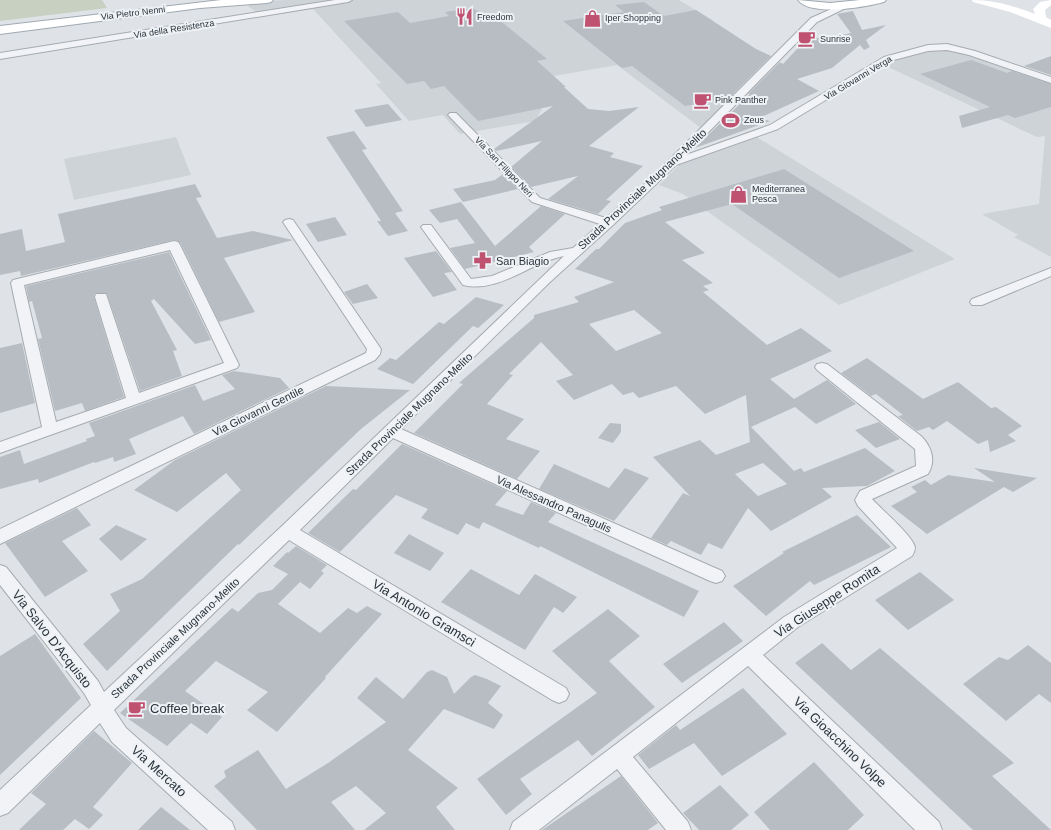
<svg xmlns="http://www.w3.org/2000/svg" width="1051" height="830" font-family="Arial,sans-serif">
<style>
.built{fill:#ced3d8}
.green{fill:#c7d0c1}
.building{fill:#b7bdc3;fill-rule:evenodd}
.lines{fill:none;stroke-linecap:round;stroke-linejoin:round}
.street-casing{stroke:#a5abb0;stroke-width:2}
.primary-casing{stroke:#a0a9b1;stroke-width:2}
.street{fill:#f2f3f6;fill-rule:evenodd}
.secondary{fill:#fff;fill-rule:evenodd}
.primary{fill:#fff;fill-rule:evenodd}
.labels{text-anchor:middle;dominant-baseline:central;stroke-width:4;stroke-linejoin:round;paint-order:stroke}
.far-street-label{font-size:9px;fill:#2a333c;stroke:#eff2f5}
.far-poi-label{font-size:9px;fill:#2a333c;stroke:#eff2f5;text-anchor:start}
.street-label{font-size:11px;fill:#2a333c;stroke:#eff2f5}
.poi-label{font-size:11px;fill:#2a333c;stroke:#eff2f5;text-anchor:start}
.near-street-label{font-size:13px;fill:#2a333c;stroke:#eff2f5}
.near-poi-label{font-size:13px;fill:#2a333c;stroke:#eff2f5;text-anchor:start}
</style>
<rect width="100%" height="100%" fill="#dfe3e7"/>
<g class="built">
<polygon points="286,0 679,0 714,21 657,29 651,54 724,106 701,128 617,65 508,84 542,109 535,121 460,134 443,115 409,121 376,84 381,83 313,9 262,17 243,2"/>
<polygon points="947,45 966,48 1051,77 1051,257 1014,237 1018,235 982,214 1039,204 1045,136 1037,137 886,66 893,60"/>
<polygon points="755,136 955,259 839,305 683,194 659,185 679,165"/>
<polygon points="176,137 191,175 74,200 64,159"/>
</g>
<polygon class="green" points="0,0 102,0 107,8 0,21"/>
<g class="building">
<polygon points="644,2 664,16 696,10 756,49 771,56 729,98 685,106 632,66 622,68 563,21 624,12 615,5"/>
<polygon points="473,8 482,15 492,14 547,59 537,61 566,87 564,87 588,109 609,111 639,107 589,146 614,153 610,157 643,166 606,200 611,201 598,214 548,199 578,176 531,187 511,167 542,141 496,151 494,149 553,106 478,121 444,86 431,89 424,81 407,84 344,21 398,12 410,23 449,16 445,12"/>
<polygon points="853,11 862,30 886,25 866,40 870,47 864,50 860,45 832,68 797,79 819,91 759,118 770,121 695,148 750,94 748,94 780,62 783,64 809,36 824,39 851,33 837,14"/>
<polygon points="1051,56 1051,75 1024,66"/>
<polygon points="971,60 1007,73 1012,71 1051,84 1051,107 1015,118 1008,115 962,128 959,116 990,107 920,74"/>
<polygon points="388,104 402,120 366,127 354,110"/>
<polygon points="354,131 367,149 362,150 403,211 395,213 408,231 388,236 377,221 381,221 326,137"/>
<path d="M784,169L914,251L839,278L732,204L665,222L705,253L682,260L713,283L703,286L709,290L703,292L767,345L801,328L832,351L770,379L794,399L827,380L856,404L816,424L795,407L751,427L794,471L801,468L804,472L865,448L895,471L867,486L822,488L832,497L771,531L748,508L722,549L708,543L701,555L671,541L667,545L651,538L683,493L690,496L653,457L700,440L716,455L750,442L746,395L705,414L676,386L639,398L633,392L623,395L612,384L574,400L556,381L573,375L541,342L509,374L513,375L487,404L524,419L506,439L540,451L517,479L414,433L463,384L459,383L534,318V315L579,302L574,297L614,282L575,269L596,249H599L625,223L662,210L659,207ZM634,310L662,333L616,351L589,324ZM763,463L787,484L758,496L735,474Z"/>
<polygon points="503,174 518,189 463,202 453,189 495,180"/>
<polygon points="195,184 202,197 196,198 217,238 253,231 293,240 224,258 255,312 219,322 181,244 178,241 174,240 21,276 20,271 0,275 0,234 22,229 26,251 65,242 58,214"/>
<polygon points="461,202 495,246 541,206 565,214 529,247 534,252 465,269 450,248 475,243 457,219 440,223 429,210"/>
<polygon points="335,217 347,235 318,242 306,224"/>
<polygon points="436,251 452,272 444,273 457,290 433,297 404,258"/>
<polygon points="169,252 211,340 195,344 154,299 151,301 177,350 173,351 182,376 140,391 107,294 95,293 94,297 124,397 85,411 82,403 55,411 38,339 42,338 32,301 29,302 26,286"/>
<polygon points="367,284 378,298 353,304 344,292"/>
<polygon points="476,297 504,305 478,328 473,326 413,384 377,369 390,358 396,360 439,322 444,324"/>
<polygon points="22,343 35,403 0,413 0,348"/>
<polygon points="867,358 923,399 958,382 991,408 996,407 1022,426 1008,435 1016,441 990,452 988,440 978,444 947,421 933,430 929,427 917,431 898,416 903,415 876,394 871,396 841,373"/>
<polygon points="234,371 280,378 289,388 194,434 183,416 129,439 136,454 114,462 113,457 95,463 94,462 39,483 38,479 0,489 0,457 20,450 24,464 87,441 86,439 95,436 89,423 195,385 203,401 235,389 222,375"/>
<polygon points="326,386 410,390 361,429 239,545 238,544 107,671 83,644 120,611 110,594 142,579 241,490 226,473 177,512 134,490 175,460"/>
<polygon points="879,422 900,439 876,448 855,430"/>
<polygon points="610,423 621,424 621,432 613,443 598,438"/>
<polygon points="402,444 507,491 495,505 523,515 531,502 556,513 548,522 699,591 684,617 540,546 539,548 483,522 479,529 466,523 458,535 421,518 428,509 396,495 340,552 308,533 353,489 356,490"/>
<polygon points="554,464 609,488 625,468 649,478 614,521 539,489"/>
<polygon points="974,468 1037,478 1013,492 1004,487 927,534 891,506 917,492 911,487 925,480 931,485 948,475 995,482"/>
<polygon points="77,508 91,525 62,541 88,571 45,597 5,543"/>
<polygon points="857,515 891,547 814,585 810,581 766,616 733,586 784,553 782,552"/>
<polygon points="116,525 147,539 121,561 99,539"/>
<polygon points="409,534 444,553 430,571 394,553"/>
<polygon points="296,546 327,565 321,571 324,573 310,589 300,582 278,604 320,633 348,608 357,613 367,606 382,614 325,677 326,678 277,732 247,710 268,692 216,661 185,691 222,717 207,734 191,723 167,746 120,713 232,608 238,612 258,593 272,590 288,574 273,566 287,552 288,553"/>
<polygon points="471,569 519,595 535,574 577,597 563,613 554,607 525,650 441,602"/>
<polygon points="920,572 954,600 908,630 875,600"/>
<polygon points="608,609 640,636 609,661 655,707 592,756 578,740 520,779 532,794 506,815 477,779 597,693 552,651"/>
<polygon points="724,622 743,641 682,683 663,664"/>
<polygon points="35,634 81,698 0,775 0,656"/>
<polygon points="822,643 851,670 880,648 1014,763 992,776 1051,830 973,830 795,663"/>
<polygon points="1028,645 1051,663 1051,703 1039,694 1006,721 963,684 999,657 1008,660"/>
<polygon points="432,670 447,677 454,694 471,677 475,675 487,679 501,686 488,703 503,715 494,729 444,709 408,750 458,788 436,807 455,830 364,830 386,813 356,786 331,802 355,830 257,830 214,786 226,777 224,771 258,750 286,789 328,763 386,722 357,698 376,677 403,699 427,672"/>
<polygon points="743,688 787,734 722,776 694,743 649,769 638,755 676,725 680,730"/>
<polygon points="94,731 132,763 93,807 103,815 89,829 75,819 63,830 19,830 46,804 31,793"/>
<polygon points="814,762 864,815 848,830 770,830 754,812"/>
<polygon points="621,776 658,823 648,830 542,830"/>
<polygon points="720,785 749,815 731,830 699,830 683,813"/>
<polygon points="161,807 190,830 138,830"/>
</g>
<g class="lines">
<defs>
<g id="street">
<polygon points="335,0 352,0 348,2 0,59 0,53"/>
<path d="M845,3H848L852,5L817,22L686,155L770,125L884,57L928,45L947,44L975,51L1051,77V83L969,55L947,50L928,51L890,61L778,129L676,165L613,225L550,282L401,429L722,571L725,576L722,581L716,583L710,581L393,438L300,530L566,688L569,694L566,700L559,703L552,700L289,540L114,710L126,728L232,822L235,830H208L112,742L100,723L8,813L0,816V790L91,705L84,693L0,585V565L6,567L98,681L104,692L282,526L564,256C530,262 499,294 463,285L421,227L423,225H431L471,279L492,276L550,252L573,248L600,224L532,202L450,117L448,115L450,113H456L540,198L606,218L646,183L811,18Z"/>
<polygon points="289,219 293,220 381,349 380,354 375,360 0,544 0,529 366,353 367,349 283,222 285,220"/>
<path d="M174,241L178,242L180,245L239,365L237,368L0,453V442L42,427L11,283L13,280ZM170,250L224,363L139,393L106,294H96L95,297L126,398L56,422L24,285Z"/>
<polygon points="1051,268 1051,276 982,305 972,305 970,302 972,299"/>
<path d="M822,363L827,364L921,436C932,447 936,461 928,474L872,499C881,509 912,535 915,547C915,550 914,553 912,556L798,627L763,655L939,822L942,830H915L748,666L633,757L688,822L691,830H666L617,769L539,830H510L513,822L784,617L897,548L858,506L855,500L860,491L916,466L915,449L817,370L815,367L817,364Z"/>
</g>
<g id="primary">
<polygon points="221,0 273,0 271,2 267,3 200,8 0,34 0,26"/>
<path d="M798,0L830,3L860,0H886L884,2C865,7 811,17 798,0Z"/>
</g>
</defs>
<use href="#street" class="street-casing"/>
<use href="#primary" class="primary-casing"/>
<use href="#street" class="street"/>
<path class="secondary" d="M972,0C994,0 1014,6 1035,14L1033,9L1040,2L1051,0V5L1045,10L1046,17L1051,20V28L1010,12L973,2Z"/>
<use href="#primary" class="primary"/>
</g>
<defs>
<symbol id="restaurant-bare" viewBox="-9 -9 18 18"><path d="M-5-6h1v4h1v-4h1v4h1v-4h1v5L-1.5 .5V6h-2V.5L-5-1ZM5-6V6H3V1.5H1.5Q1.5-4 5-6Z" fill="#be5270" stroke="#eff2f5" stroke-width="2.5" paint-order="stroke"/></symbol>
<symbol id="shop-bare" viewBox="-9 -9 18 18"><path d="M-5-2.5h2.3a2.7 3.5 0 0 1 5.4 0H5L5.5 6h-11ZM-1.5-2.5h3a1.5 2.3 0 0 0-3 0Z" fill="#be5270" stroke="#eff2f5" stroke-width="2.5" paint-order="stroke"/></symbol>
<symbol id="cafe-bare" viewBox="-9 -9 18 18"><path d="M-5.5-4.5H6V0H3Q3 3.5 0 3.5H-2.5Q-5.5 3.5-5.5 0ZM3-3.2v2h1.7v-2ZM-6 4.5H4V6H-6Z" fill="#be5270" stroke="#eff2f5" stroke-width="2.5" paint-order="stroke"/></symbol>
<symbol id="stadium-bare" viewBox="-9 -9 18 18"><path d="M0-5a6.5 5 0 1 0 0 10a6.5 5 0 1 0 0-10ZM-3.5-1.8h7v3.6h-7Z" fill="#be5270" stroke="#eff2f5" stroke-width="2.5" paint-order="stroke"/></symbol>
<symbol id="pharmacy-bare" viewBox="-9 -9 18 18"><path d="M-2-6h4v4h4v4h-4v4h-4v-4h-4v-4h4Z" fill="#be5270" stroke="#eff2f5" stroke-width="2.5" paint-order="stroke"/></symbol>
</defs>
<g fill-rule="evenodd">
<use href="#restaurant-bare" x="452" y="4" width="25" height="25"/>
<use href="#shop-bare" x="580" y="6" width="25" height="25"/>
<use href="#cafe-bare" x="794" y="26" width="25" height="25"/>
<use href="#cafe-bare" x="690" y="88" width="25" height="25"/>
<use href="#stadium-bare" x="718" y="108" width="25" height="25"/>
<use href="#shop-bare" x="726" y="182" width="25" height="25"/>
<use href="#pharmacy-bare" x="470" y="248" width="25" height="25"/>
<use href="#cafe-bare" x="124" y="696" width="25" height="25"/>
</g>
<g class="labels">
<g class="far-street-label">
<text transform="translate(133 13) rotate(-7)">Via Pietro Nenni</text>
<text transform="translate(174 29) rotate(-9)">Via della Resistenza</text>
<text transform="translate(858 78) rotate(-31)">Via Giovanni Verga</text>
<text transform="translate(504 167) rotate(46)">Via San Filippo Neri</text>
</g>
<g class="far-poi-label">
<text x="477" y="17">Freedom</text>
<text x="605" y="18">Iper Shopping</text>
<text x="820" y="39">Sunrise</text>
<text x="715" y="100">Pink Panther</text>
<text x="744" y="120">Zeus</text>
<text x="752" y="189">Mediterranea<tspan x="752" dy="10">Pesca</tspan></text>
</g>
<g class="street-label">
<text transform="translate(642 189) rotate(-43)">Strada Provinciale Mugnano-Melito</text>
<text transform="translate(258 411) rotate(-26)">Via Giovanni Gentile</text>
<text transform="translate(409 414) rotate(-44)">Strada Provinciale Mugnano-Melito</text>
<text transform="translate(554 504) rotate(24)">Via Alessandro Panagulis</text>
<text transform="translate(175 638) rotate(-43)">Strada Provinciale Mugnano-Melito</text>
</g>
<g class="poi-label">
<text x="496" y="261">San Biagio</text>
</g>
<g class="near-street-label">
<text transform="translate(827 601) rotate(-33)">Via Giuseppe Romita</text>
<text transform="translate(424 613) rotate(31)">Via Antonio Gramsci</text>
<text transform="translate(52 639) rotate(52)">Via Salvo D'Acquisto</text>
<text transform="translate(840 742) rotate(44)">Via Gioacchino Volpe</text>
<text transform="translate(159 771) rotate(42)">Via Mercato</text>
</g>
<g class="near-poi-label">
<text x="150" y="708">Coffee break</text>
</g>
</g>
</svg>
